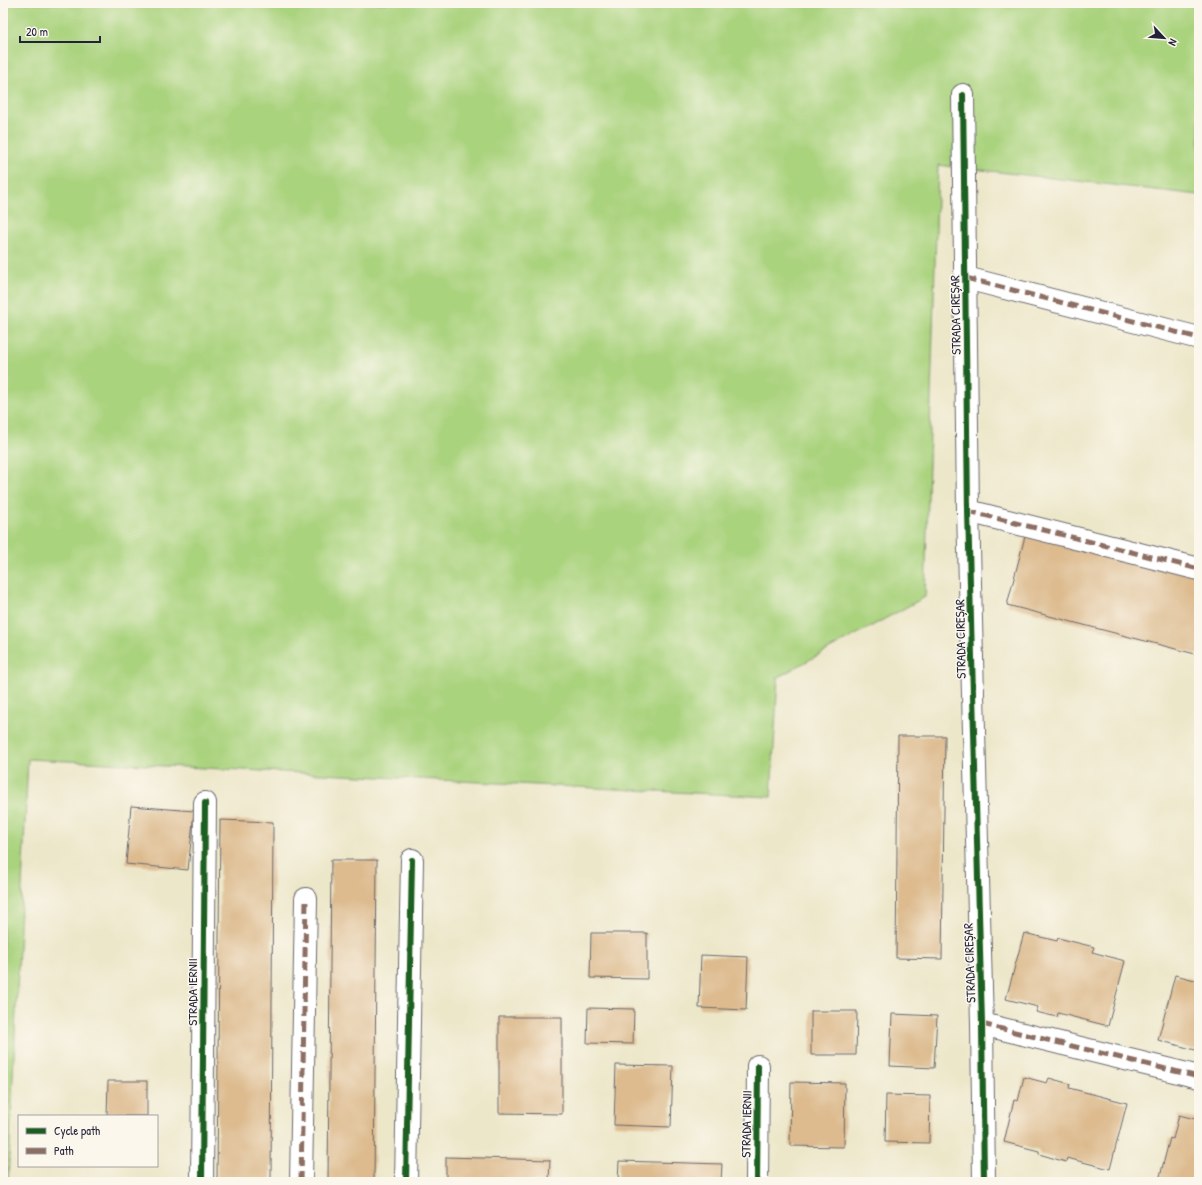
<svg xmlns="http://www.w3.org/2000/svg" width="1202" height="1185" font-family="'Patrick Hand',sans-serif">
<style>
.green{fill:#aad37e;stroke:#667a5c}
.building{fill:#ddbb8f}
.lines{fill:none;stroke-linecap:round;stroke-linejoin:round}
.minor-casing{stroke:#69676d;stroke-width:24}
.minor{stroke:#fff;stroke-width:22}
.quiet{stroke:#8d6e63;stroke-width:5;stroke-dasharray:10 5;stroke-linecap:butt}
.cycleway-casing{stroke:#fbf7ec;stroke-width:8}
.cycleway{stroke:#1b5e20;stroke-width:6}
.labels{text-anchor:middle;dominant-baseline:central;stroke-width:3;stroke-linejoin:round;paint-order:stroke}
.street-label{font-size:13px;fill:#22223b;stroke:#fbf7ec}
</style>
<rect width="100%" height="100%" fill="#fbf7ec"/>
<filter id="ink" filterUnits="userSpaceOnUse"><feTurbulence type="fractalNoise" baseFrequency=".025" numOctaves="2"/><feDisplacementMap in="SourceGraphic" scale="8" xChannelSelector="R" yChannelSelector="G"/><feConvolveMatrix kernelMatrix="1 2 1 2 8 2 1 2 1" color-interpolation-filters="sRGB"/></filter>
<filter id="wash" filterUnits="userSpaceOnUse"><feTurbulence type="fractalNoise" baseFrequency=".012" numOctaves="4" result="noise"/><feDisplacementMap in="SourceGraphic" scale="16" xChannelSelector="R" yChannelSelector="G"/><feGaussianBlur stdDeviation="0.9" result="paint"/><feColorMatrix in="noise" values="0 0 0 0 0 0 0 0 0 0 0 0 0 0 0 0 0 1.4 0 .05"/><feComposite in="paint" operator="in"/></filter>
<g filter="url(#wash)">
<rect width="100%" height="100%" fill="#ede7ca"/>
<polygon class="green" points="3,3 1199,3 1199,195 938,165 925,597 778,677 771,797 28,759 8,1182 3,1182"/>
<g id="blocks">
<g class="building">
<polygon points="1027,529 1199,573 1199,655 1007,605"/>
<polygon points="898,736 945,736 942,959 896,958"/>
<polygon points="131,806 194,811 188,870 126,864"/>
<polygon points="220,820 273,822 271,1182 217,1182"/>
<polygon points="331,860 377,860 374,1182 328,1182"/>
<polygon points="591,933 647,933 647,979 590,978"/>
<polygon points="1024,933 1057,941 1058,938 1094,947 1092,952 1125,961 1108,1026 1058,1013 1057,1017 1036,1012 1038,1007 1006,999"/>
<polygon points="701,955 748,957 746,1010 699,1008"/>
<polygon points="1175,975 1199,981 1199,1051 1158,1040"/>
<polygon points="588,1008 634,1009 633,1044 587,1043"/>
<polygon points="811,1011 857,1011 856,1055 811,1055"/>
<polygon points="892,1014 937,1016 934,1068 890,1066"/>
<polygon points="499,1017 562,1017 562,1114 499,1113"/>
<polygon points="616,1065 673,1066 671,1127 614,1125"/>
<polygon points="1024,1077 1047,1083 1049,1078 1070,1084 1069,1088 1127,1103 1110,1169 1067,1158 1066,1162 1039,1154 1039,1151 1004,1142 1014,1100 1018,1101"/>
<polygon points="108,1081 147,1081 147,1116 107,1116"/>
<polygon points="791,1082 845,1083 844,1147 790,1146"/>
<polygon points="886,1095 930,1096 929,1143 885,1142"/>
<polygon points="1179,1115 1199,1120 1199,1182 1165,1182 1159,1180 1170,1138 1173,1139"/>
<polygon points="446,1157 550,1160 549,1182 446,1182"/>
<polygon points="619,1161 722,1164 721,1182 618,1182"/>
</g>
</g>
</g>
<g filter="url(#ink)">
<use href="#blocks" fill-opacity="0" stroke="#69676d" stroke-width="1"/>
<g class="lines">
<defs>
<g id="minor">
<polyline points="963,95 968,511 982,1024 984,1182"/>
<polyline points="966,278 1199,338"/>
<polyline points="968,511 1199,569"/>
<polyline points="982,1024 1199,1077"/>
<polyline points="202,1182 205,803"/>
<polyline points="301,1182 306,899"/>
<polyline points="406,1182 412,860"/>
<polyline points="757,1182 758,1066"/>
</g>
</defs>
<use href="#minor" class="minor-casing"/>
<use href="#minor" class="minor"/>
<g class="quiet">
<polyline points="966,278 1199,338"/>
<polyline points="968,511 1199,569"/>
<polyline points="982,1024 1199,1077"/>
<polyline points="301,1182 306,899"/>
</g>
<defs>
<g id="cycleway">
<polyline points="963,95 968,511 982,1024 984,1182"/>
<polyline points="202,1182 205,803"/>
<polyline points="406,1182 412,860"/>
<polyline points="757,1182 758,1066"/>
</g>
</defs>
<use href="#cycleway" class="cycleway-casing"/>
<use href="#cycleway" class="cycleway"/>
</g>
</g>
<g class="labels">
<g class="street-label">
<text transform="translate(955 315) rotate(-91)">STRADA CIREȘAR</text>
<text transform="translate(960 639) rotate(-91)">STRADA CIREȘAR</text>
<text transform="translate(969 963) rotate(-92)">STRADA CIREȘAR</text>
<text transform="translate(192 992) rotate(-90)">STRADA IERNII</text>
<text transform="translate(746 1124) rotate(-89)">STRADA IERNII</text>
</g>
</g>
<rect width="1202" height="1185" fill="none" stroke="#fbf7ec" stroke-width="16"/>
<rect x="18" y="1115" width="140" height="52" fill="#fbf7ec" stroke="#a4a2a5"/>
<rect x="26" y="1128" width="20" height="6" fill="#1b5e20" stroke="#a4a2a5"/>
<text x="54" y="1135" font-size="12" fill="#22223b">Cycle path</text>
<rect x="26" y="1148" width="20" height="6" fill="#8d6e63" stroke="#a4a2a5"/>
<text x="54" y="1155" font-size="12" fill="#22223b">Path</text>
<g transform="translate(1164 38) rotate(116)" stroke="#fbf7ec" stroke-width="3" paint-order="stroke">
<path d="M0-3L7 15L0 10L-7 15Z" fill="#22223b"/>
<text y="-6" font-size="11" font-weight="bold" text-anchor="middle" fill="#22223b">N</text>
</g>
<path d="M20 36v6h80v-6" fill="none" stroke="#22223b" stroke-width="2"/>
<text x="26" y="36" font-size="12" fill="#22223b" stroke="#fbf7ec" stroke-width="3" paint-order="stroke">20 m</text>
</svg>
